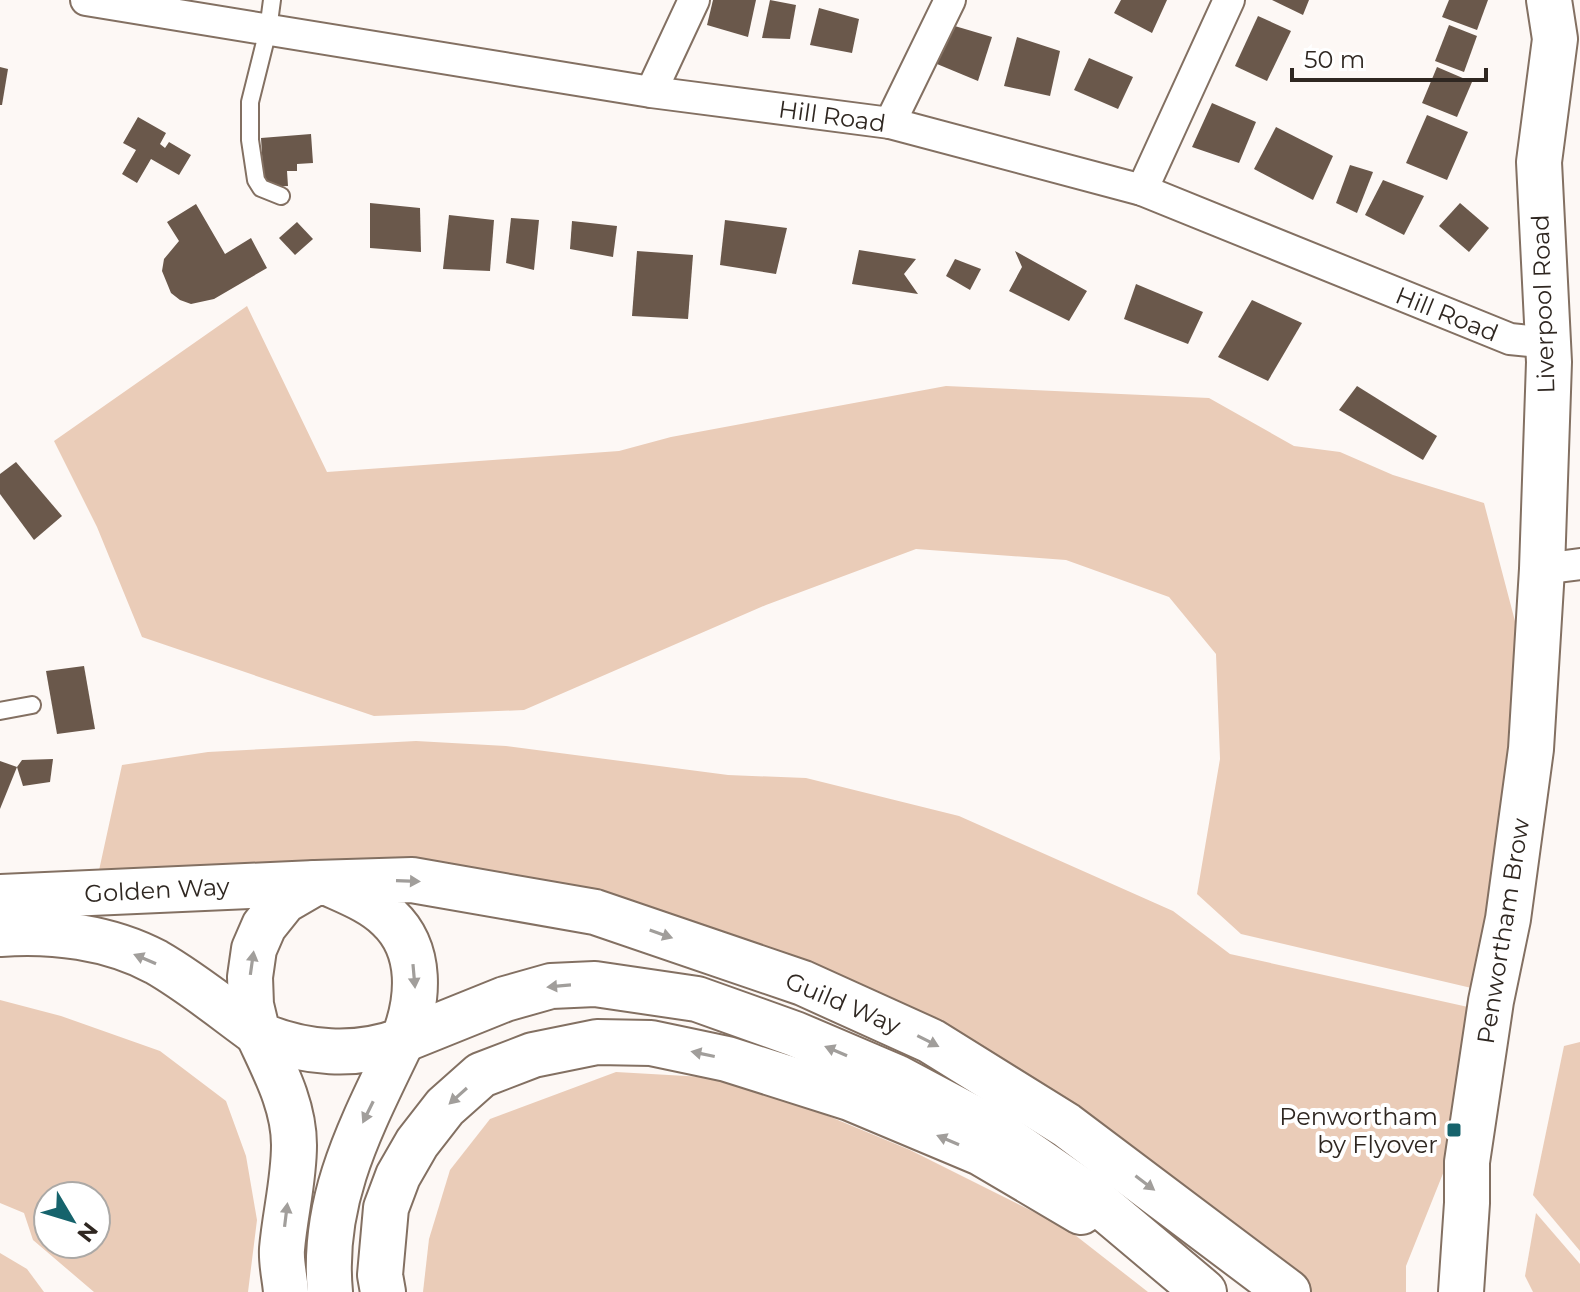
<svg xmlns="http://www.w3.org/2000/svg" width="1580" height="1292" font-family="Montserrat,sans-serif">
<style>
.green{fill:#eaccb8;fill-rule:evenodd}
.building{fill:#6a584b}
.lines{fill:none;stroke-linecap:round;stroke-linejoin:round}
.lane-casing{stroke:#837062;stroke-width:20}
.street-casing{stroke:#837062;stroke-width:34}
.secondary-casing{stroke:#837062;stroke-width:48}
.highway-casing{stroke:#837062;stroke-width:48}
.lane{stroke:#fff;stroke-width:16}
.street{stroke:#fff;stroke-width:30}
.secondary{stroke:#fff;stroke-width:44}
.highway{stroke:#fff;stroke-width:44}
.oneway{fill:#a19e9b}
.poi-dot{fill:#16636c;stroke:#fff;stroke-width:3}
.labels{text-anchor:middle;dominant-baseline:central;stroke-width:8;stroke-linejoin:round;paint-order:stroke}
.street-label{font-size:24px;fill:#2f2721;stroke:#fff}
.poi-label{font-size:24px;fill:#2f2721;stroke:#fff;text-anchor:end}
</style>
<rect width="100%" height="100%" fill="#fdf8f5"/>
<g class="green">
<polygon points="247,306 327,472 619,451 671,437 946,386 1209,398 1294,446 1340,452 1393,475 1484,503 1516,625 1506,827 1480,990 1241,934 1197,894 1220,759 1216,654 1169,597 1066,560 916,549 766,605 524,710 374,716 142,637 97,527 54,441"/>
<polygon points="416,741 506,746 728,775 806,778 959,816 1173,911 1230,954 1477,1009 1450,1156 1406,1266 1406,1292 1309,1292 1177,1185 675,922 98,875 122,765 208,752"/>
<path d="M0,1000L61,1016L160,1051L226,1101L246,1156L257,1220L248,1292H94L33,1240L24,1213L0,1203ZM48,1196H96V1244H48Z"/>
<polygon points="1580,1042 1580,1251 1533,1195 1564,1046"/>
<polygon points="616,1072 739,1079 910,1150 1066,1228 1148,1292 423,1292 429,1239 450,1170 490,1119"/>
<polygon points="1536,1213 1580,1264 1580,1292 1533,1292 1525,1276"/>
<polygon points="0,1253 27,1269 44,1292 0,1292"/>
</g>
<g class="building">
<polygon points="713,0 756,0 748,37 707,25"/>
<polygon points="770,0 796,5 790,39 762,38"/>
<polygon points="1121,0 1167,0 1152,33 1114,13"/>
<polygon points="1272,0 1309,0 1303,15"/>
<polygon points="1449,0 1488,0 1477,30 1442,17"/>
<polygon points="819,8 859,19 852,53 810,45"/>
<polygon points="1258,16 1291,31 1267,81 1235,66"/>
<polygon points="948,24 992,37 978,81 937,64"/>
<polygon points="1449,25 1477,36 1464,72 1435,61"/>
<polygon points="1017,37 1060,51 1050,96 1004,86"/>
<polygon points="1089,58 1133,77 1118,109 1074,90"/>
<polygon points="0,67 8,69 2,105 0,105"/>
<polygon points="1437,67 1472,82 1457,117 1422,103"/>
<polygon points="1212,103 1256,122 1239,163 1192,147"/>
<polygon points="1427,115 1468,132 1447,180 1406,163"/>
<polygon points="138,117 166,133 160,144 165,148 169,142 191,155 179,175 151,159 137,183 122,174 136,150 123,143"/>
<polygon points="1276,127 1333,156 1313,200 1254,169"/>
<polygon points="311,134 313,163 297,164 297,171 287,171 288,186 264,187 261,138"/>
<polygon points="1350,165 1373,172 1357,213 1336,203"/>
<polygon points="1383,180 1424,196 1404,235 1365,215"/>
<polygon points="370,203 420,208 421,252 370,248"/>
<polygon points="1460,203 1489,228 1469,252 1439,226"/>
<polygon points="196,204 225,254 251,238 267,268 214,299 191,304 180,300 171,293 162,271 164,259 179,241 167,222"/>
<polygon points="449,215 494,220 490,271 443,269"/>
<polygon points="511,218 539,220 534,270 506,263"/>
<polygon points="725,220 787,228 776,274 720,265"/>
<polygon points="572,221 617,226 613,257 570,249"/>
<polygon points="297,222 313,239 295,255 279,238"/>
<polygon points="859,250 916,259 904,274 918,294 852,284"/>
<polygon points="637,251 693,255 688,319 632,316"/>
<polygon points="1015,251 1087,291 1069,321 1009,291 1022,267"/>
<polygon points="955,259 981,269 970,290 946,276"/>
<polygon points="1136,284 1203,312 1188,344 1124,319"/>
<polygon points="1252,300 1302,323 1268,381 1218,357"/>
<polygon points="1357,386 1437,436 1423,460 1339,410"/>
<polygon points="16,462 62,516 34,540 0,494 0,474"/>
<polygon points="84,666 95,729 57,734 46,671"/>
<polygon points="53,759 50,782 23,786 17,767 22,760"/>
<polygon points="0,761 17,767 0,809"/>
</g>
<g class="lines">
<defs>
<g id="lane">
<polyline points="272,0 268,30 250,102 250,140 256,180 261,188 281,196"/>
<polyline points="0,711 32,705"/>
</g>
<g id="street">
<polyline points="86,0 651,92 890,123 1142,190 1510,339 1548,343"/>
<polyline points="651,92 694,0"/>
<polyline points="890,123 950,0"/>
<polyline points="1142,190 1229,0"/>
<polyline points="1542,569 1580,564"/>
</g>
<g id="secondary">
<path d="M258,1034C274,1069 294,1105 294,1145C294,1180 285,1214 282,1249C281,1263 285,1278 286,1292"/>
<path d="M330,1292C321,1198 363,1123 402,1041"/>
<polyline points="383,1292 380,1275 386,1208 398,1176 417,1143 445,1107 481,1075 533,1055 597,1042 651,1043 727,1059 850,1098 981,1153 1081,1212"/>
<polyline points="1461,1292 1467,1203 1467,1162 1491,1001 1508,919 1531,749 1542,569 1549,362 1539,162 1555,39 1549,0"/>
</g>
<g id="highway">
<path d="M330,884C350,893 373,902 389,918C423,950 419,1000 403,1040C356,1058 304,1054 258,1034L251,1005L250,977L254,949L264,926L284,901L315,883L412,880L595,912L803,983L931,1041L1066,1125L1288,1292"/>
<polyline points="0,897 315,883"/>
<path d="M0,934C52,930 109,937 156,962C191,982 224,1009 257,1033"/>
<polyline points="403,1040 505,999 551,986 595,984 697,999 795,1034 896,1077 988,1126 1091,1197 1204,1292"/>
</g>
</defs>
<use href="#lane" class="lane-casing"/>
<use href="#street" class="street-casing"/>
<use href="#secondary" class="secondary-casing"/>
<use href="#highway" class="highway-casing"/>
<use href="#lane" class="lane"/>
<use href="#street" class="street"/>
<use href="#secondary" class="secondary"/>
<use href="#highway" class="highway"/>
</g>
<defs><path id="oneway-solid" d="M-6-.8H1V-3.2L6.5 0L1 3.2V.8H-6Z" transform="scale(2)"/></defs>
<g class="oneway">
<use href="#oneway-solid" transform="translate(408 881) rotate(2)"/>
<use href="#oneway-solid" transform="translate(661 934) rotate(19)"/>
<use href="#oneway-solid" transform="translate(145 959) rotate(-157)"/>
<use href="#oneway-solid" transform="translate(252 963) rotate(-82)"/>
<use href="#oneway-solid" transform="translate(414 976) rotate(85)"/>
<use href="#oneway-solid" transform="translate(559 986) rotate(175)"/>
<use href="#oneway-solid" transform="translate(928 1041) rotate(27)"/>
<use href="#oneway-solid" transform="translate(836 1051) rotate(-157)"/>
<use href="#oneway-solid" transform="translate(703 1054) rotate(-168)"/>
<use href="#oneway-solid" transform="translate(458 1096) rotate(138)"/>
<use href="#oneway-solid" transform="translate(368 1112) rotate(116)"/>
<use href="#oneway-solid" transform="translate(948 1140) rotate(-157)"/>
<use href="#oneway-solid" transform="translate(1145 1183) rotate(37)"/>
<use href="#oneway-solid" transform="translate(286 1215) rotate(-83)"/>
</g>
<rect class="poi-dot" x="1446" y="1122" width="16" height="16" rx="4"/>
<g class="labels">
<g class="street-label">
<text transform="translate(832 116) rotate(8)">Hill Road</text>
<text transform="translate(1543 304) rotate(-92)">Liverpool Road</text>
<text transform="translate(1447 314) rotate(22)">Hill Road</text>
<text transform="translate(157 890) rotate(-3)">Golden Way</text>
<text transform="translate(1503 931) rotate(-81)">Penwortham Brow</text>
<text transform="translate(843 1003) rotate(23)">Guild Way</text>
</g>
<g class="poi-label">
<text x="1438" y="1116">Penwortham<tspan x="1438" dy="28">by Flyover</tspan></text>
</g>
</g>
<g transform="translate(72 1220) rotate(128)"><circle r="38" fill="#ffffff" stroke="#aca9a6" stroke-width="2"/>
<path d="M0-6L14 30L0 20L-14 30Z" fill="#16636c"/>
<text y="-12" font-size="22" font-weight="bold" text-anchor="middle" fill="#2f2721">N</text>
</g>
<path d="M1292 68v12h194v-12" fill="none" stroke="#2f2721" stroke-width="4"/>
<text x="1304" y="68" font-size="24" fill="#2f2721" stroke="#ffffff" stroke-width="6" paint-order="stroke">50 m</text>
</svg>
